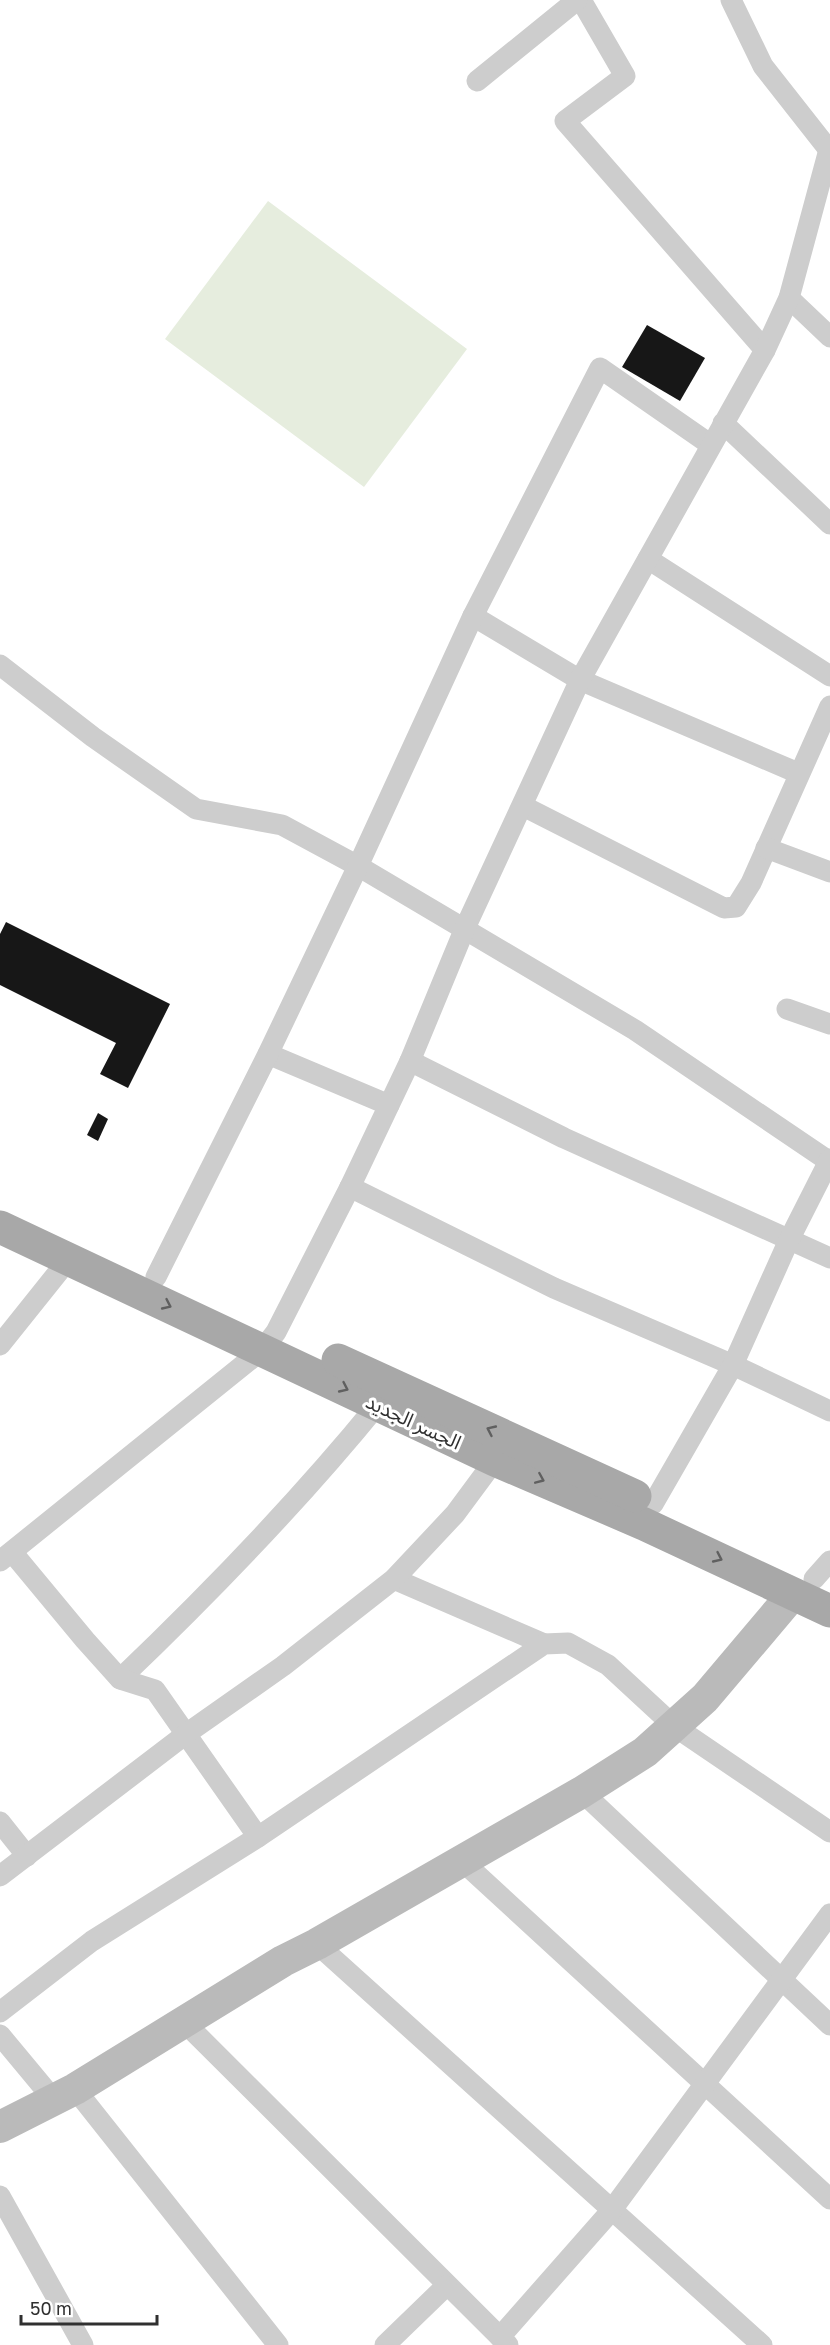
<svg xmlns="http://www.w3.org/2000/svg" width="830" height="2345" font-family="'Golos Text','Noto Sans Arabic',sans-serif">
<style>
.green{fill:#e6edde}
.building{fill:#171717}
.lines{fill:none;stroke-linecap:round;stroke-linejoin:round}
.street{stroke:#cdcdcd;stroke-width:21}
.secondary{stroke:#bababa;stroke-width:32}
.primary{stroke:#a8a8a8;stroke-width:33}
.oneway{stroke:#606060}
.labels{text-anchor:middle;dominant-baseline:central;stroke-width:6;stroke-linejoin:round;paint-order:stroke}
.street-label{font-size:20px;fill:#303030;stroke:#fff}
</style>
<rect width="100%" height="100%" fill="#fff"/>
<polygon class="green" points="268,201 467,349 364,487 165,339"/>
<g class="building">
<polygon points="647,325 705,358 680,401 622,367"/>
<polygon points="6,922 170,1004 128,1088 100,1074 116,1043 0,985 0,934"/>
<polygon points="98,1113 108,1119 98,1141 87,1135"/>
</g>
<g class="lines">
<g class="street">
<polyline points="581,0 625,76 565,121 765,350"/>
<polyline points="731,0 763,66 829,150"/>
<polyline points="477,81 577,0"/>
<polyline points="789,298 830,337"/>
<polyline points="723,423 830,524"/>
<polyline points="648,559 830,676"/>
<polyline points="473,616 580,680 798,773"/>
<polyline points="0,665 93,737 196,809 282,825 358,866 635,1030 830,1162"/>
<polyline points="523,806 724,908 736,907 751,883 830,706"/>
<polyline points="766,848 830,872"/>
<polyline points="787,1009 830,1024"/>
<polyline points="268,1054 389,1105"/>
<polyline points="410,1061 564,1138 830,1258"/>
<polyline points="350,1187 554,1288 733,1365 830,1411"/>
<polyline points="156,1277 268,1054 358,866 473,616 600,368 711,445"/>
<polyline points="0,1345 68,1260"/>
<polyline points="653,1504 733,1365 789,1240 830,1159"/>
<path d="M12,1552L85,1640L120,1679C211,1592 299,1501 378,1404"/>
<polyline points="0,1561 262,1350 276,1332 350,1187 410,1061 465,928 580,680 765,350 789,298 830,146"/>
<polyline points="394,1579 544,1644"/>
<polyline points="814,1579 830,1561"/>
<polyline points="120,1679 155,1690 258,1837"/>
<polyline points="582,1792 830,2025"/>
<polyline points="0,1822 27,1856"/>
<polyline points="461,1860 830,2199"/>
<polyline points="0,1876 186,1734 283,1666 394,1579 455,1514 495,1460"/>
<polyline points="317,1944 762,2345"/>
<polyline points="0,2012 92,1941 258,1837 544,1644 568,1643 608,1665 674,1726 830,1832"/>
<polyline points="183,2021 508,2345"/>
<polyline points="0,2035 54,2100"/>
<polyline points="75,2089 278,2345"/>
<polyline points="0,2196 83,2345"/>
<polyline points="500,2337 611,2211 830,1914"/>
<polyline points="385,2345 446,2286"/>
</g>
<polyline class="secondary" points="0,2127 75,2089 283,1961 317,1944 582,1792 645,1752 705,1698 793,1594"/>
<g class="primary">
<polyline points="0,1227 495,1460 644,1524 830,1611"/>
<polyline points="338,1360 635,1496"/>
</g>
</g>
<defs><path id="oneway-chevron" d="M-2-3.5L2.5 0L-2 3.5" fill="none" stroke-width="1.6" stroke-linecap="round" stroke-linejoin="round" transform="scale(1.5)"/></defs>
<g class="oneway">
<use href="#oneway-chevron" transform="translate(167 1305) rotate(25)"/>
<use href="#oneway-chevron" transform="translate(344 1388) rotate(25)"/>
<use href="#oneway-chevron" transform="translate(491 1430) rotate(-155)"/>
<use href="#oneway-chevron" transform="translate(540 1479) rotate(23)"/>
<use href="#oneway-chevron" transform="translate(718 1558) rotate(25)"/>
</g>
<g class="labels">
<g class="street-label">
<text transform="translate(414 1421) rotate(25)">الجسر الجديد</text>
</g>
</g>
<path d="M21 2315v9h136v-9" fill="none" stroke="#303030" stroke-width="3"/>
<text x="30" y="2315" font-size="18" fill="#303030" stroke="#ffffff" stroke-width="4.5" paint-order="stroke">50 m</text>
</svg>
